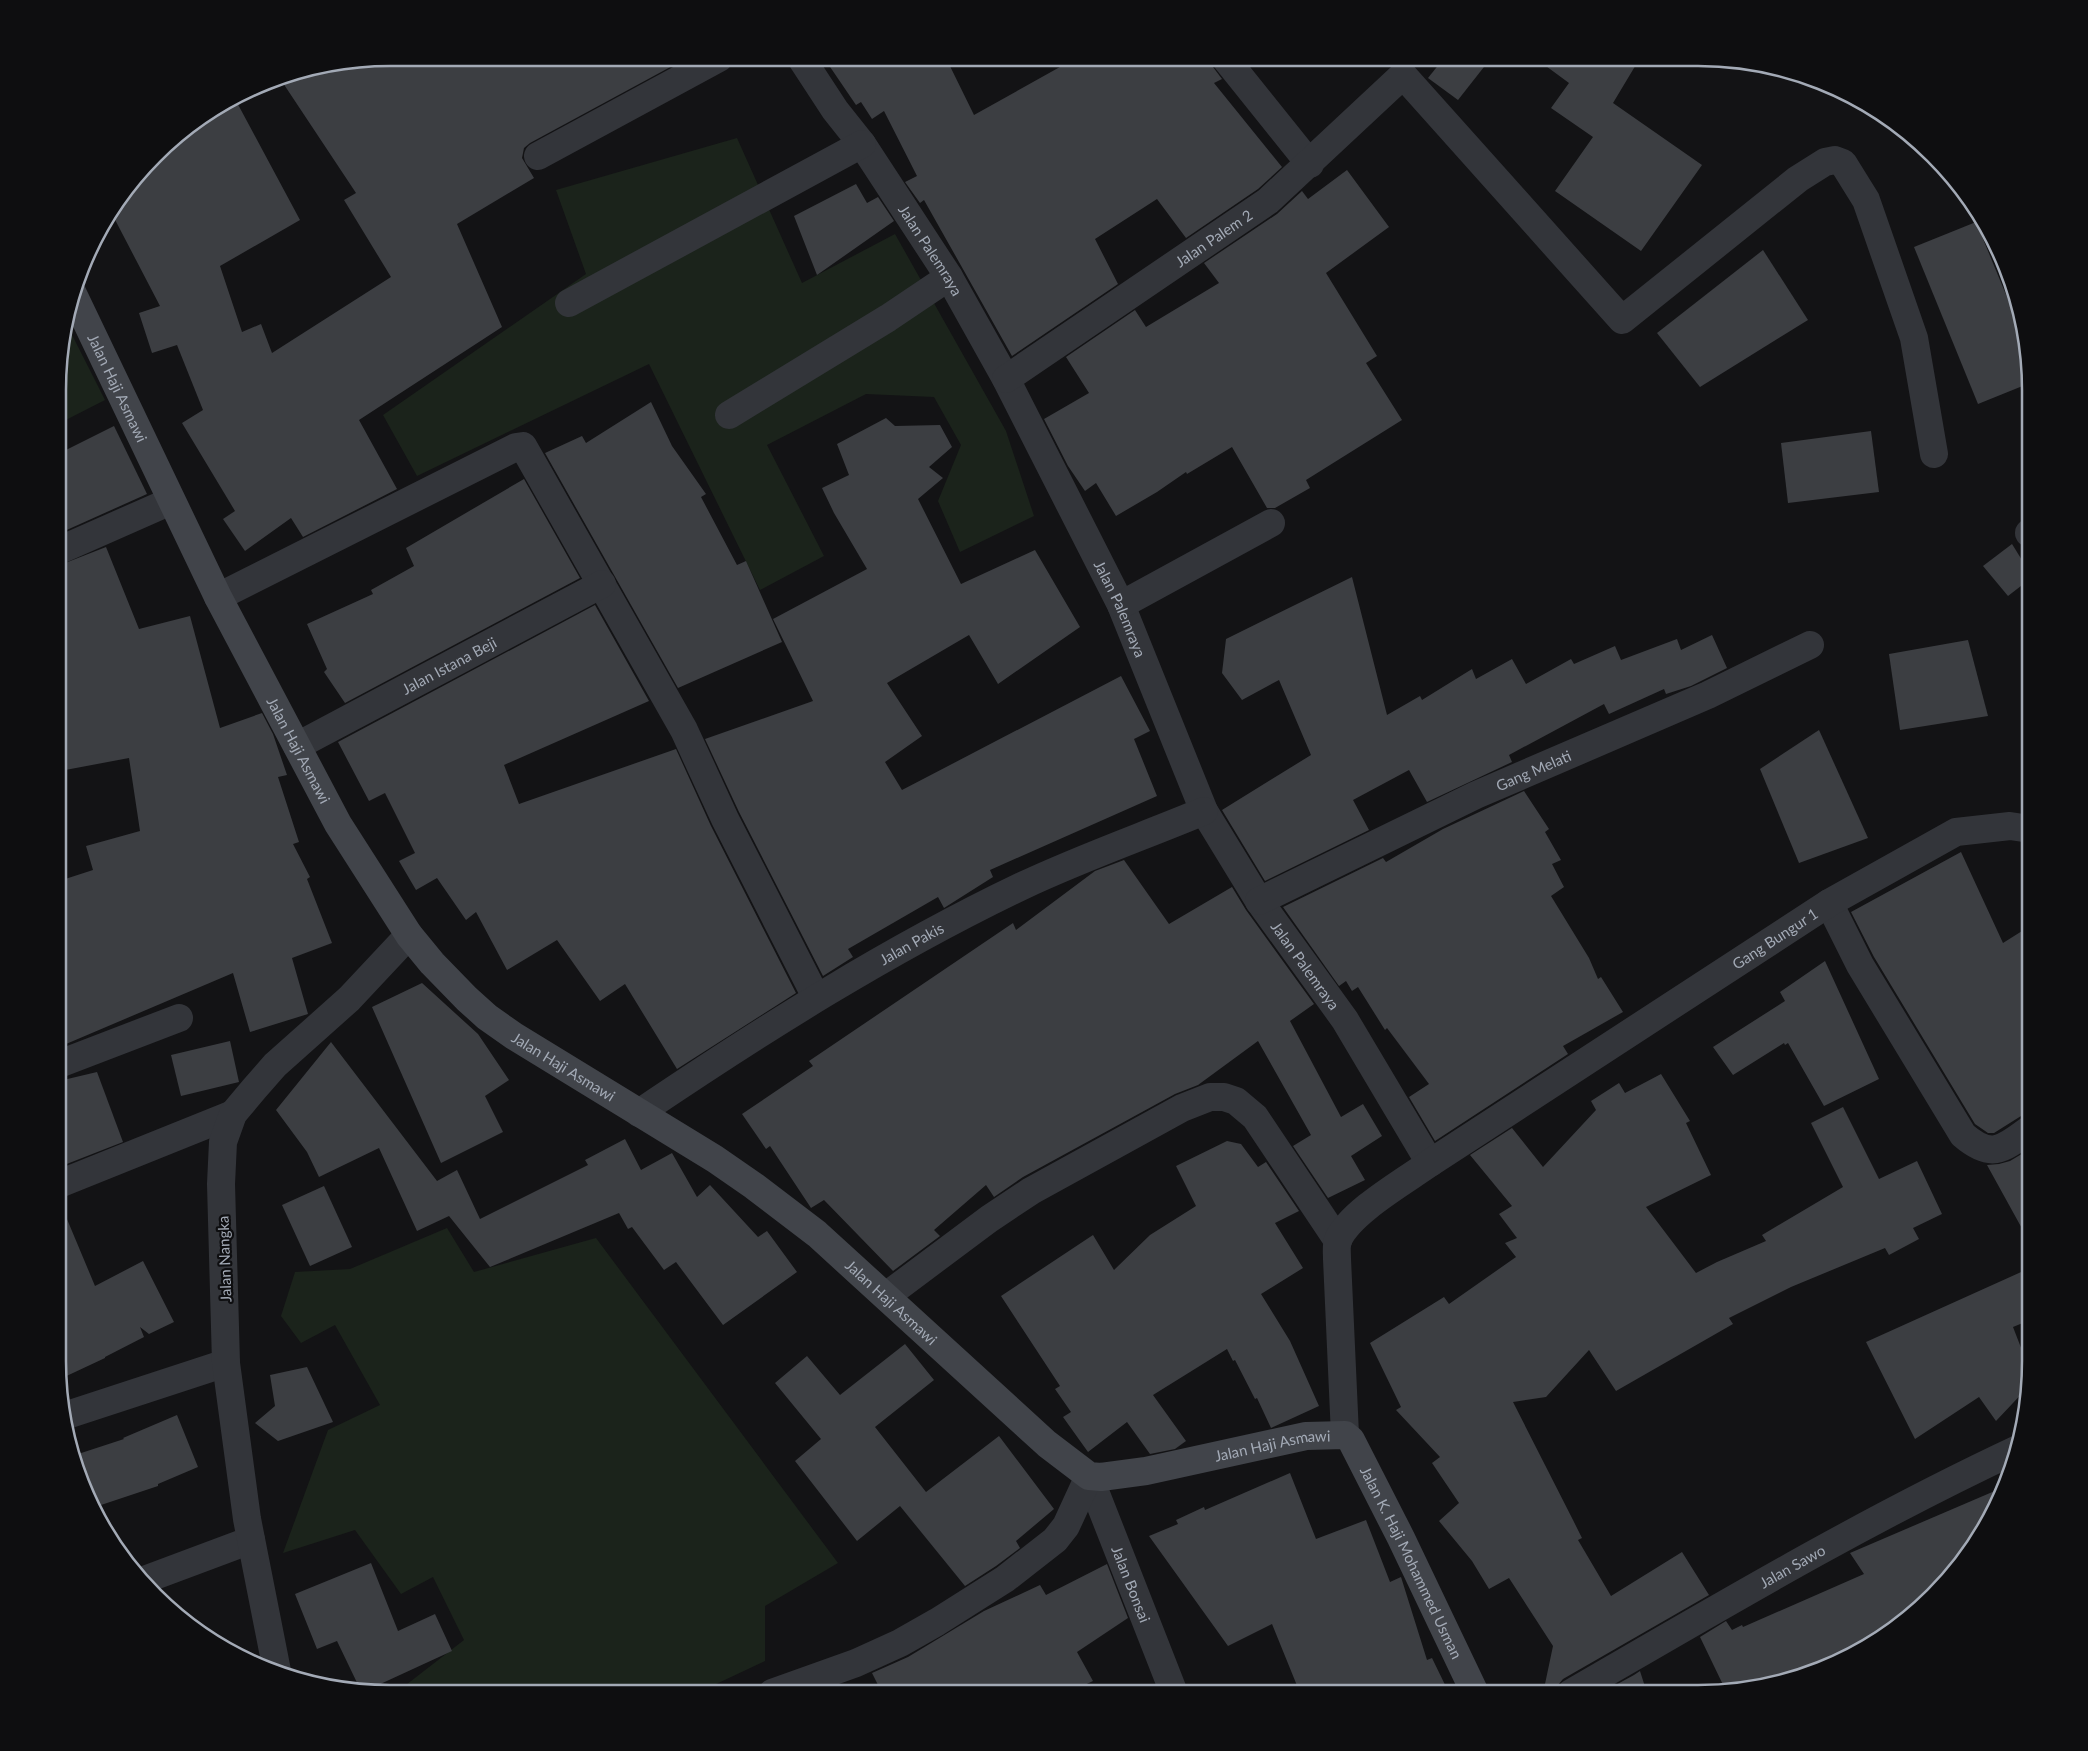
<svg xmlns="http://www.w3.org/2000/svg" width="2088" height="1751" font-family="Lato,sans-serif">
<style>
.green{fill:#1b231b}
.building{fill:#3c3e42}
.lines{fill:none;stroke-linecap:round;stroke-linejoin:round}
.street{stroke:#33353a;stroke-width:28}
.secondary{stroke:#41444a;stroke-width:28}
.labels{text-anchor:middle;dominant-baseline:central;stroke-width:4.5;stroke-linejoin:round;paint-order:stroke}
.street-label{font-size:15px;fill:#a3aab6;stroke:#0e0e10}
.rim{fill:none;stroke:#a3aab6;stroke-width:2.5}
</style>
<rect width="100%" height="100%" fill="#131315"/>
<g class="green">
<polygon points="737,138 802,283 895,234 1006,431 1034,516 960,552 938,501 961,445 934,397 866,394 767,445 824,556 760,590 649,364 417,476 383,415 586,274 556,190"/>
<polygon points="66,323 105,400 60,423 60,346"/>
<polygon points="447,1228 474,1272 596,1238 838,1563 765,1606 765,1661 697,1693 405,1693 402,1688 464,1640 433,1577 401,1594 355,1530 283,1553 328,1430 380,1405 335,1325 301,1343 281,1316 295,1272 350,1269"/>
</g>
<g class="building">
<polygon points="390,58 687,58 530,143 524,148 522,158 534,178 457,224 502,327 359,420 397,489 303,537 291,518 245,551 223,519 235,511 182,423 203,410 177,345 152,353 139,313 160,306 111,212 171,140 224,102 234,97 300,220 220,266 242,332 261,324 272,353 391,277 344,200 356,193 279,77"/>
<polygon points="824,58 946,58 974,115 1076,58 1210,58 1213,67 1222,79 1214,83 1282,167 1258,189 1186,238 1157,199 1095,239 1118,284 1012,356 924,200 920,203 905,182 917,176 884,111 872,119 861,102 856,105"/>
<polygon points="1444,58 1491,58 1458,100 1428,78"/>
<polygon points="1535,58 1640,58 1613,103 1702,165 1641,251 1555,191 1593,137 1551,108 1569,83"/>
<polygon points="1347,170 1389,227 1326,273 1377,356 1366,363 1402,420 1306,480 1310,488 1275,508 1267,508 1232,447 1187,474 1186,472 1157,492 1116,516 1096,483 1085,491 1068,466 1044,419 1089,393 1066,357 1135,310 1146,327 1219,283 1204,263 1277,214 1302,191 1308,199"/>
<polygon points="856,184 867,203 878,197 894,221 817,275 794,216"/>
<polygon points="1976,222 2026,343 2030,383 1978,404 1914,247"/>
<polygon points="1763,250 1808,320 1700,387 1657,333"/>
<polygon points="651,402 672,446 706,494 701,497 737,565 746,561 782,642 678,688 545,453 582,436 586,443"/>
<polygon points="886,418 895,426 940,425 952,447 929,467 943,478 918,499 961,584 1035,550 1080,627 998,684 969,635 887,683 922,736 885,762 902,790 1121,676 1150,731 1134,739 1157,796 990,870 993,877 944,908 938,897 848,949 853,957 823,976 739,812 705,739 813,701 773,619 867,569 834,513 822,488 849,475 837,444"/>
<polygon points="114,426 147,494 60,533 60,453"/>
<polygon points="1871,431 1879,492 1788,503 1781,443"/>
<polygon points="524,479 580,578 345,703 324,672 327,669 307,624 373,594 371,590 414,566 406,548"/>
<polygon points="2012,544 2030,573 2030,579 2008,596 1983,566"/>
<polygon points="106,547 139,629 190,616 220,728 262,713 273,734 287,775 278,777 299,842 293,844 310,877 307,879 332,943 292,958 308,1014 250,1032 233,973 59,1047 59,881 93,870 86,846 140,831 129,758 60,771 60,565"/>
<polygon points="1352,577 1387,715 1420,696 1422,700 1472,669 1476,679 1512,659 1526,684 1571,659 1574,664 1615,646 1621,660 1677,639 1681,650 1712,635 1727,668 1691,686 1666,694 1664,689 1609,714 1604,704 1509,755 1512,762 1427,802 1409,770 1353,800 1369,830 1265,881 1222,810 1311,755 1279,680 1242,700 1222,673 1226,639"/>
<polygon points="595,605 649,701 504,765 519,804 676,749 711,826 796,993 677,1069 625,984 600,1001 557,940 507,970 476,912 466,920 437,878 416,890 399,861 415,853 385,793 369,801 338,742"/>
<polygon points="1968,640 1988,716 1900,730 1889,654"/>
<polygon points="1819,730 1868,838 1799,863 1760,769"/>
<polygon points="1524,791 1549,829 1545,832 1561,860 1552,864 1564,887 1551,896 1589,958 1598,979 1601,977 1623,1012 1563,1046 1568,1054 1435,1141 1409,1097 1429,1084 1387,1028 1385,1030 1358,987 1352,991 1346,981 1339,986 1283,907 1383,858 1386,862 1443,829"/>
<polygon points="1961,852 2003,943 2030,926 2030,1114 2021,1116 1994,1133 1988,1133 1975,1124 1874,957 1851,912"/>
<polygon points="1124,860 1169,924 1232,887 1246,910 1314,1004 1290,1021 1341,1117 1363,1104 1382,1136 1351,1156 1365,1180 1328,1198 1293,1146 1311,1135 1258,1041 1198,1085 1175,1094 1023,1177 994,1197 986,1185 934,1230 940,1236 893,1271 824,1200 811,1208 770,1146 766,1149 742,1114 813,1066 809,1061 1013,923 1016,930 1095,871"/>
<polygon points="1825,961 1879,1079 1824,1106 1788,1043 1785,1045 1784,1043 1733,1075 1713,1047 1785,1001 1780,992"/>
<polygon points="422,983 478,1034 509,1080 485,1096 503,1132 441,1163 372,1007"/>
<polygon points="230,1041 239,1082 181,1096 171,1055"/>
<polygon points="331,1042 437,1181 457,1170 480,1219 588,1165 585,1160 625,1139 641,1170 672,1153 697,1197 710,1185 758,1237 767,1231 797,1272 723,1325 676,1262 664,1270 632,1227 628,1229 619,1213 490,1267 449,1216 417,1231 379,1148 319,1177 307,1152 276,1110"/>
<polygon points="97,1072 123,1142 59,1167 59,1081"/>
<polygon points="1661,1074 1690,1121 1686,1123 1711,1175 1646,1207 1696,1273 1717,1262 1766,1241 1762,1235 1843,1187 1811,1123 1843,1107 1879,1179 1917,1161 1942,1214 1913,1228 1919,1239 1889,1255 1885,1248 1791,1287 1729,1318 1733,1324 1616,1391 1589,1350 1546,1397 1513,1402 1573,1520 1582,1538 1578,1540 1611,1596 1682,1552 1709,1595 1563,1679 1558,1685 1555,1693 1545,1684 1553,1646 1509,1578 1489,1589 1472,1561 1439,1521 1459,1503 1432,1463 1440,1457 1396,1410 1401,1407 1370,1343 1444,1297 1449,1304 1516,1257 1505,1243 1517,1238 1499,1214 1512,1206 1470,1155 1512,1128 1543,1167 1596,1110 1591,1101 1619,1083 1625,1093"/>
<polygon points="1227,1141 1241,1144 1258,1167 1266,1162 1299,1211 1275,1223 1303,1268 1261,1294 1290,1341 1319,1406 1271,1428 1257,1398 1255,1399 1235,1360 1233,1361 1227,1349 1153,1395 1186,1441 1175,1449 1150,1454 1127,1422 1088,1452 1063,1417 1071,1412 1055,1389 1060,1386 1001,1296 1093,1235 1114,1270 1150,1235 1196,1206 1176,1166"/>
<polygon points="2030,1149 2030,1243 1987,1165 1999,1164 2010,1161"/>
<polygon points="324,1186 352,1247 310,1266 282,1205"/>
<polygon points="59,1200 95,1286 143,1261 174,1322 149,1334 140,1327 144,1337 105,1357 105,1358 58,1380"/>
<polygon points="2030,1268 2030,1320 2013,1327 2030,1371 2029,1386 1996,1421 1979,1397 1915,1439 1866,1342"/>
<polygon points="905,1344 934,1380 875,1427 926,1492 999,1436 1054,1509 1016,1541 1020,1548 996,1566 965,1586 900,1506 857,1541 795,1461 821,1439 775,1383 807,1356 840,1395"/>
<polygon points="307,1367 333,1422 278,1441 255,1423 275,1406 270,1375"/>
<polygon points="177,1415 198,1467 158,1484 158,1486 92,1508 72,1456 124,1439 123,1438"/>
<polygon points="1290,1473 1316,1539 1366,1520 1390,1582 1401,1577 1427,1660 1432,1658 1449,1693 1300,1693 1272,1624 1228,1646 1149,1536 1178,1524 1176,1520 1204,1507 1205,1510"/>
<polygon points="2004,1487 1996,1508 1933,1596 1927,1601 1879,1635 1757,1688 1726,1691 1700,1637 1726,1621 1732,1630 1742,1625 1743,1627 1864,1574 1850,1553"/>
<polygon points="371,1563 398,1631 435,1614 452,1651 363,1692 361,1691 337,1641 317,1649 295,1594"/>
<polygon points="1107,1564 1128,1618 1077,1652 1093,1681 1068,1693 882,1693 872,1673 908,1657 984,1611 1040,1585 1046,1595"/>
<polygon points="1640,1671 1647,1693 1601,1693 1634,1675"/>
</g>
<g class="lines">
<g class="street">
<path id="s1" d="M801,58L835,110L862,144L949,277L1006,379L1121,605L1204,811L1259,901L1345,1020L1430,1163"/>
<polyline points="1225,58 1310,164"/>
<polyline points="538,156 719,58"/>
<polyline points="569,303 862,144"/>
<path id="s2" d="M1006,379L1268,201L1403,75L1622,320L1798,179L1825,162L1835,160L1843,163L1866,200L1914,338L1934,454"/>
<polyline points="729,415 888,318 949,277"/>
<polyline points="2029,533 2030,533"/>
<polyline points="60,550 171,501"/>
<polyline points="218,597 516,447 523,446 684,730 725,819 816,997"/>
<polyline points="1121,605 1271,523"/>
<path id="s3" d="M297,746L602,584"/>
<path id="s4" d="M1259,901L1476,795L1708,695L1810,645"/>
<path d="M1829,903L1860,965L1963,1135C1992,1160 2003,1149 2030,1129"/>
<polyline points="59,1064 179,1018"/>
<path id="s5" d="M639,1113C762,1030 888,950 1022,886C1081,858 1144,836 1204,811"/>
<polyline points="59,1184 233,1114"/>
<polyline points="886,1296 989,1219 1031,1191 1182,1108 1210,1097 1224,1097 1236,1101 1255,1117 1338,1241"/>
<polyline points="64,1416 226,1363"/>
<path id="s6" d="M1345,1435L1337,1259C1337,1253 1336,1245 1338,1240C1350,1212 1405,1181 1430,1163L1829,903L1956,832L2010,826L2030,829"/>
<path id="s7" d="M1089,1476L1174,1693"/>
<polyline points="144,1580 251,1540"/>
<polyline points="277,1671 247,1519 226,1363 221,1184 223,1142 233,1114 254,1089 275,1065 349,999 409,935"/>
<polyline points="772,1693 856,1663 900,1643 937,1622 1005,1579 1055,1540 1066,1526 1089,1476"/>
<path id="s8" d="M1571,1693C1718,1608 1864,1521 2018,1449"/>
</g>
<path class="secondary" id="s9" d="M73,294L218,597L338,824L409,935L432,963L467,999L487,1017L514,1036L715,1159L754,1186L817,1234L1047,1444L1089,1476L1101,1477L1146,1471L1306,1436L1345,1435L1351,1440L1401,1538L1475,1693"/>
</g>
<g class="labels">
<g class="street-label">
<text stroke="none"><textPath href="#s2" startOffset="251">Jalan Palem 2</textPath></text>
<text stroke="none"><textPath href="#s1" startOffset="232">Jalan Palemraya</textPath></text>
<text stroke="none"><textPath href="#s9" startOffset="104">Jalan Haji Asmawi</textPath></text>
<text stroke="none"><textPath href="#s1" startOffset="638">Jalan Palemraya</textPath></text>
<text stroke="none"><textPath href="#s3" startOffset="172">Jalan Istana Beji</textPath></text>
<text stroke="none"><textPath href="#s9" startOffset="509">Jalan Haji Asmawi</textPath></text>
<text stroke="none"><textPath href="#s4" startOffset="304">Gang Melati</textPath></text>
<text stroke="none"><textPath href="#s6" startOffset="728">Gang Bungur 1</textPath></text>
<text stroke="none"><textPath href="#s5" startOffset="321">Jalan Pakis</textPath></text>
<text stroke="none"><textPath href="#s1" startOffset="1042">Jalan Palemraya</textPath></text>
<text stroke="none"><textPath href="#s9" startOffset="929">Jalan Haji Asmawi</textPath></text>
<text transform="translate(224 1259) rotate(-92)">Jalan Nangka</text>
<text stroke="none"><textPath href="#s9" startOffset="1334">Jalan Haji Asmawi</textPath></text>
<text stroke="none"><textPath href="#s9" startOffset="1784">Jalan Haji Asmawi</textPath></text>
<text stroke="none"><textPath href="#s9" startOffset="2002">Jalan K. Haji Mohammed Usman</textPath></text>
<text stroke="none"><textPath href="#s8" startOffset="255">Jalan Sawo</textPath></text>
<text stroke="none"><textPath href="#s7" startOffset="116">Jalan Bonsai</textPath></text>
</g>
</g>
<path d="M0 0H2088V1751H0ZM390 66H1698A324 324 0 0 1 2022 390V1361A324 324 0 0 1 1698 1685H390A324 324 0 0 1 66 1361V390A324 324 0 0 1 390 66Z" fill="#0e0e10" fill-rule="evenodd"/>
<path class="rim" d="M390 66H1698A324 324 0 0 1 2022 390V1361A324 324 0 0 1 1698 1685H390A324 324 0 0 1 66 1361V390A324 324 0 0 1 390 66Z"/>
</svg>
